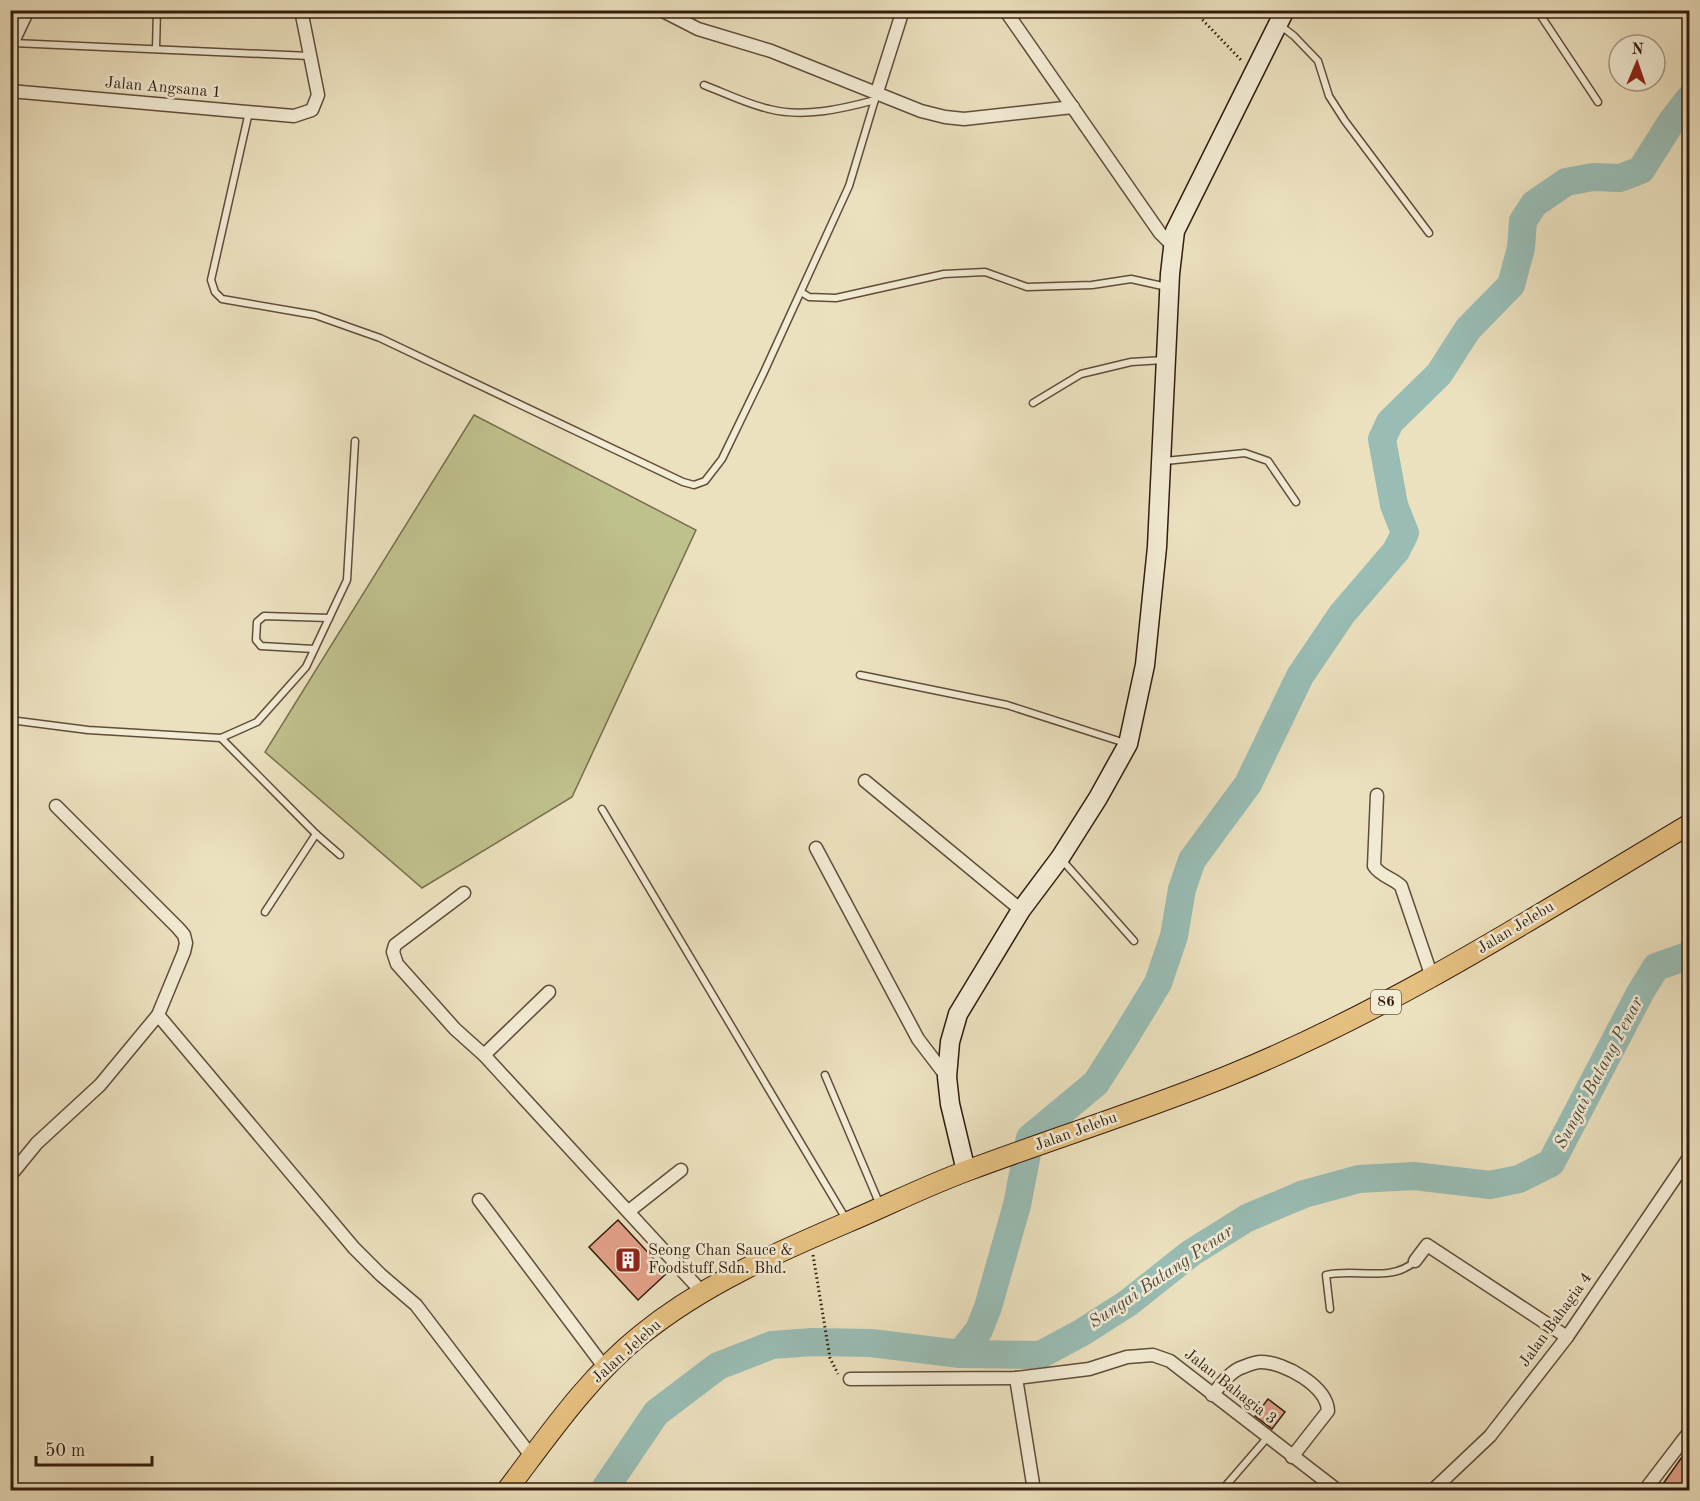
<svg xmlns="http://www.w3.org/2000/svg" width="1700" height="1501" font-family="'Old Standard TT',serif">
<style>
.green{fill:#bfc18d;stroke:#786e4d;stroke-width:1.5}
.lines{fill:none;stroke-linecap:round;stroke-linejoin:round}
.river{stroke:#99bdb5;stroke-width:28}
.building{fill:#e3a18a;stroke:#321c0d;stroke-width:1.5}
.lane-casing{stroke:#604d3a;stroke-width:9}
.street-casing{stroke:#604d3a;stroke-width:15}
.secondary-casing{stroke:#321c0d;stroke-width:21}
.primary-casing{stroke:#321c0d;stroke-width:22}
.path{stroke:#321c0d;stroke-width:3;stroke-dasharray:1.5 3;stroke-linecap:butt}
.lane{stroke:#f3ecd5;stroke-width:6}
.street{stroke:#f3ecd5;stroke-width:12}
.secondary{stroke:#f3ecd5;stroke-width:18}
.primary{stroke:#e6c080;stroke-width:20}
.labels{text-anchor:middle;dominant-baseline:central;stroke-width:5;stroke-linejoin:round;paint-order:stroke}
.shield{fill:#f3ecd5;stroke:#6c5a49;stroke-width:1.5}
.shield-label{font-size:15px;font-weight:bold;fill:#321c0d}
.street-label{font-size:16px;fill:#321c0d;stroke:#f3ecd5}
.poi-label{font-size:16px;fill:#321c0d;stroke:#f3ecd5;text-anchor:start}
.water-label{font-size:18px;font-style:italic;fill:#514c3f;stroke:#f3ecd5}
</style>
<rect width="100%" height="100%" fill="#ece1bf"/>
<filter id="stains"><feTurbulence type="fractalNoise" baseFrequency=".00333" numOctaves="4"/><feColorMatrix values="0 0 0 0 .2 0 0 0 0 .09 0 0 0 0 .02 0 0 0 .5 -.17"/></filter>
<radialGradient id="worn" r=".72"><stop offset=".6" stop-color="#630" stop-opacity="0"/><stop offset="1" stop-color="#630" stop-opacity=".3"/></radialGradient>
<polygon class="green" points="474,415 696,530 572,797 422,888 265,752"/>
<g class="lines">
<g class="river">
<polyline points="960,1354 979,1330 988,1307 1017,1205 1030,1138 1096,1083 1124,1039 1158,983 1174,936 1182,889 1192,860 1248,784 1300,676 1342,614 1396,551 1405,533 1394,505 1382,439 1390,422 1439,374 1468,329 1511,285 1521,248 1523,221 1534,204 1566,182 1593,177 1620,178 1641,170 1672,121 1690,98"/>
<polyline points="604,1490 656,1413 718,1366 772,1345 812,1342 871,1343 960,1354 1040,1355 1081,1333 1128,1303 1191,1253 1247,1218 1304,1194 1359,1179 1414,1176 1490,1185 1519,1179 1551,1163 1640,993 1656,967 1690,955"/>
</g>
</g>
<g class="building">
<polygon points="618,1220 667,1273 638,1300 589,1247"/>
<polygon points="1268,1399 1285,1412 1272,1429 1255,1416"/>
<polygon points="1689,1447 1689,1491 1658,1491"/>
</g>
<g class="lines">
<defs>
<g id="lane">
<polyline points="1537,10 1598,102"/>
<polyline points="1281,26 1294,36 1318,61 1329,96 1345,121 1429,233"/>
<polyline points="13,43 310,56"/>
<polyline points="156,49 157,10"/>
<path d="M704,85C725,93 747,104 769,109C803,118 842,109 875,100"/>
<polyline points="249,112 211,280 215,292 222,299 315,315 380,338 683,482 694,485 705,481 722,459 764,372 849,186 877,93"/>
<polyline points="801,292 809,297 836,298 944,274 985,272 1027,287 1092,285 1131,279 1167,287"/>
<polyline points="1033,403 1081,374 1131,362 1164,360"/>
<polyline points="1165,461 1245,453 1268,461 1296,502"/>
<polyline points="314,649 261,646 256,640 257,622 264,616 329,618"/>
<polyline points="860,675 1007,705 1125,743"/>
<polyline points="10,720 88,730 221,738 257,722 306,667 347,580 355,441"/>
<polyline points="221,738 316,834 340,855"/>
<polyline points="602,809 846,1219"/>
<polyline points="1062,860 1134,941"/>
<polyline points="265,912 316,834"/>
<polyline points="825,1075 880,1205"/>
<path d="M1330,1309L1326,1275C1353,1268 1393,1283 1415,1261"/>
<polyline points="1222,1490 1267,1438"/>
</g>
<g id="street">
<polyline points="661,10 698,29 771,51 921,111 945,117 964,119 1073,107"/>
<polyline points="1005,10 1160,233 1173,246"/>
<polyline points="10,48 28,10"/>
<polyline points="10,91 294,116 312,110 318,95 301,10"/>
<polyline points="877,92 903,10"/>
<polyline points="865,781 1021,910"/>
<path d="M1377,795L1374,866C1380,876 1393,878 1401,886L1432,977"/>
<polyline points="816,848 918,1039 947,1077"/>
<polyline points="464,893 395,945 393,952 397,964 455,1029 484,1055 701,1291"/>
<polyline points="158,1015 354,1248 381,1275 416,1305 532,1457"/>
<polyline points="484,1055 549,992"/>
<polyline points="10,1176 37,1143 100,1085 158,1015 184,952 186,943 184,935 178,928 56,806"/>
<polyline points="479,1200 605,1368"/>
<polyline points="629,1211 681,1170"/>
<polyline points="1415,1261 1427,1245 1567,1337"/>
<polyline points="1016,1378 1034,1490"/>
<polyline points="850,1379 1016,1378 1089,1369 1127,1357 1153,1355 1170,1361 1337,1490"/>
<path d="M1212,1395C1221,1385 1230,1371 1243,1367C1248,1365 1255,1362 1261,1362C1284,1362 1327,1386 1328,1411L1292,1457"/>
<polyline points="1433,1490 1490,1436 1567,1337 1690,1156"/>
<polyline points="1645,1490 1690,1431"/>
</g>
<polyline id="secondary" points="966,1171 950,1104 947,1077 950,1042 958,1014 1021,910 1060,858 1098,798 1128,744 1145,665 1157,547 1170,274 1175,231 1285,10"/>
<path id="primary" d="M507,1490C548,1436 588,1377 642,1334C704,1284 776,1253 848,1222C888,1205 928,1185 969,1170C1057,1137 1148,1109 1235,1073C1395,1007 1541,913 1690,824"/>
</defs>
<use href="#lane" class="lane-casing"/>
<use href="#street" class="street-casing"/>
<use href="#secondary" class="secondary-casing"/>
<use href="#primary" class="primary-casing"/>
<g class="path">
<polyline points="1193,10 1242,61"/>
<polyline points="813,1255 830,1358 838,1374"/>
</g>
<use href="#lane" class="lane"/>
<use href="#street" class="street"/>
<use href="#secondary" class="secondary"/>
<use href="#primary" class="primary"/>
</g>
<defs>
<symbol id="building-square" viewBox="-11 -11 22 22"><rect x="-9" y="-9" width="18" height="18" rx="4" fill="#8f2418" stroke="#f3ecd5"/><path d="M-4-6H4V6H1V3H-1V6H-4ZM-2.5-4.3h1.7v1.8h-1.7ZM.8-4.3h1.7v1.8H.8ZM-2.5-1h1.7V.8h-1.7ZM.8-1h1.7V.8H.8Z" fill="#fff"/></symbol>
</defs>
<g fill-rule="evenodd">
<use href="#building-square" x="613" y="1245" width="30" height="30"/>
</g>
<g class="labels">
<rect class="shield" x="1371" y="990" width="30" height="24" rx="4.5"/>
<g class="shield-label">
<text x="1386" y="1002">86</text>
</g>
<g class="street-label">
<text transform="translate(163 88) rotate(5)">Jalan Angsana 1</text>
<text transform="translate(1516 928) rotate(-31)">Jalan Jelebu</text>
<text transform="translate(1076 1132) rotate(-20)">Jalan Jelebu</text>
<text transform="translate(1556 1320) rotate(-54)">Jalan Bahagia 4</text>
<text transform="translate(627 1352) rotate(-42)">Jalan Jelebu</text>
<text transform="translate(1230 1387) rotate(38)">Jalan Bahagia 3</text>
</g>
<g class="poi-label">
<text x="648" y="1251">Seong Chan Sauce &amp;<tspan x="648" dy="18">Foodstuff Sdn. Bhd.</tspan></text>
</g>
<g class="water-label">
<text transform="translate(1599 1073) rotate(-62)">Sungai Batang Penar</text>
<text transform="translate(1161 1277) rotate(-34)">Sungai Batang Penar</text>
</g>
</g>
<rect width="1700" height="1501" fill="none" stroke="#ece1bf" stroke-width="36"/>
<rect x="12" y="12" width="1676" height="1477" fill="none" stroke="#321c0d" stroke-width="3"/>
<rect x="18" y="18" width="1664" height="1465" fill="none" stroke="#321c0d" stroke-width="1.5"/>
<g transform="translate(1637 63) rotate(2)"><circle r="28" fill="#f3ecd5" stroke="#a69985" stroke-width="1.5"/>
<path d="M0-4.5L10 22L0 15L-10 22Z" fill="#8f2418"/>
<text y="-9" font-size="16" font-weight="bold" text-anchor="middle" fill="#321c0d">N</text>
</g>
<path d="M36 1456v9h116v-9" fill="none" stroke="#321c0d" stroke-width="3"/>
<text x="45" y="1456" font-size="18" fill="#321c0d" stroke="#f3ecd5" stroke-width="4.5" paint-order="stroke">50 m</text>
<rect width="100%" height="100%" filter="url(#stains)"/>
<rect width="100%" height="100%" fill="url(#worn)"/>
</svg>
